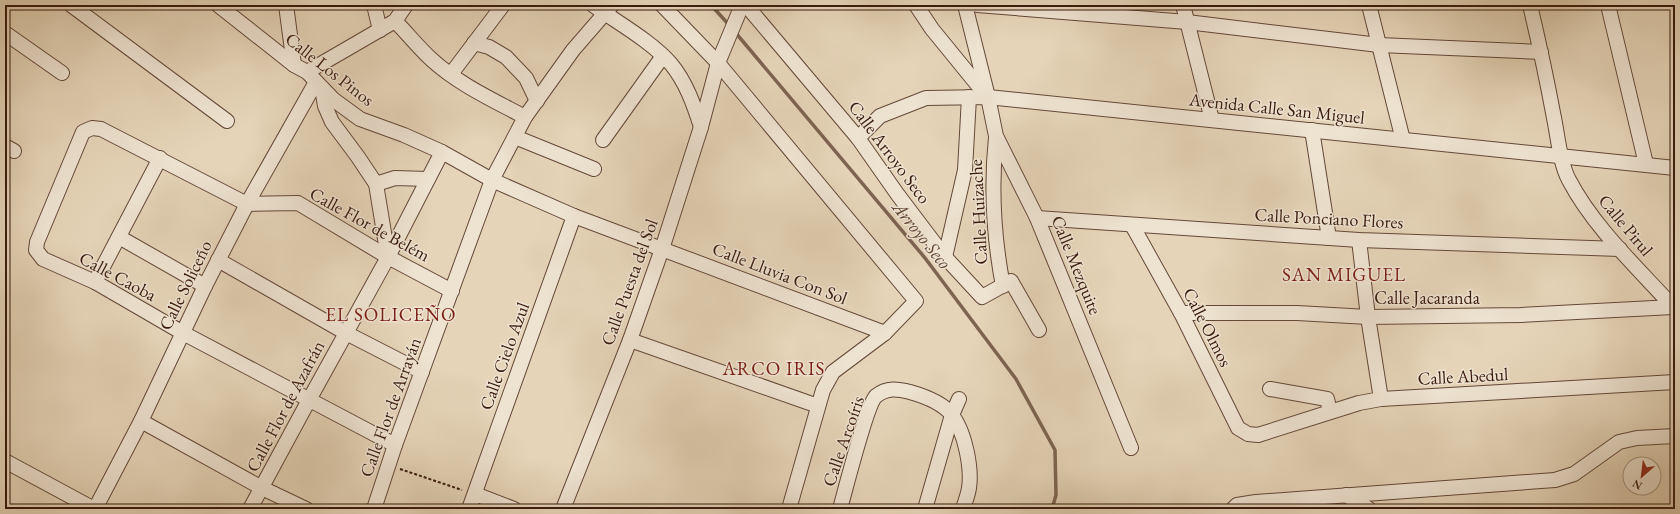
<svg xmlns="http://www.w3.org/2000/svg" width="1680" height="514" font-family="'EB Garamond',serif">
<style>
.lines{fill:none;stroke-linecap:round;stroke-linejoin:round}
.stream{stroke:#7d6451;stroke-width:3.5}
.minor-casing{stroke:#644838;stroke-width:16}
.path{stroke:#391a0e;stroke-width:2;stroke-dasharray:3 2;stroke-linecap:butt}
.minor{stroke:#eee3d1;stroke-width:14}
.labels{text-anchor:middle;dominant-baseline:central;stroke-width:3;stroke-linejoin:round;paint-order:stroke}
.street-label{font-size:18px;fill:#391a0e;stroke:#eee3d1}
.water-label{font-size:19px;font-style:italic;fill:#614535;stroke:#eee3d1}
.neighbourhood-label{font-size:19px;letter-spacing:1px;fill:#7a1f14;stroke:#eee3d1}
</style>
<rect width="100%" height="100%" fill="#e5d4b8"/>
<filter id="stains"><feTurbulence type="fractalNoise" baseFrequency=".005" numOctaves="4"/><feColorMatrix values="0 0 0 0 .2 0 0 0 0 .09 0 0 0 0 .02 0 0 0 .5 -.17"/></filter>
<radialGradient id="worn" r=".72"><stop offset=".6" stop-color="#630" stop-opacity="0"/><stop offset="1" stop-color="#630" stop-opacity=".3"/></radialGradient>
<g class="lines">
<g class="stream">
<polyline points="711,5 730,26"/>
<polyline points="735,32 925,258 1016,379 1055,450 1056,495 1052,509"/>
</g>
<defs>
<g id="minor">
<polyline points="71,5 227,121"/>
<polyline points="218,5 294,65 307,72 334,100 360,119 404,135 442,152 492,180 574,216 885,333"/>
<polyline points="286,5 294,65"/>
<polyline points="374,5 380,30"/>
<path d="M593,5C618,23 651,41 671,64C686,82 694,105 701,127"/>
<polyline points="662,5 718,63 916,301 885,333 833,372 823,390 789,509"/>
<polyline points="746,5 858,138 898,195 945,257 982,297 1011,281 1039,330"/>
<polyline points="916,5 932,29 985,94"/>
<polyline points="965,5 988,97 996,136 1037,218 1131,448"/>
<polyline points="977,5 1187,22 1379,45 1541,52"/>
<polyline points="1183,5 1212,120"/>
<polyline points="1369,5 1403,140"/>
<path d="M1530,5C1539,43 1547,80 1554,118C1558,137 1560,164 1569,180C1594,228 1639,269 1675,309"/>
<polyline points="1608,5 1646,164"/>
<path d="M395,21C407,33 418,47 431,59C458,84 493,100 525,117"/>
<polyline points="5,33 62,73"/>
<polyline points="474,43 489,47 506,57 526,78 537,101"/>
<polyline points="307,72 395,21 406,5"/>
<polyline points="451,74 503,5"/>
<polyline points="322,88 325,106 332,122 358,157 376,184 388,257"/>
<polyline points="1312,130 1329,238"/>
<polyline points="515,137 594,169"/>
<path d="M996,137C991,185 994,239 1003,286"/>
<polyline points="858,138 880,116 926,98 988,97 1675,168"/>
<polyline points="603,140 663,56"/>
<polyline points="5,146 14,151"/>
<polyline points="376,184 395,178 428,179"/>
<polyline points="1037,218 1359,240 1620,249"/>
<polyline points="1132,225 1181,313 1238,428 1248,434 1258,435 1359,403 1381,399 1675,382"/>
<polyline points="119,237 205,286"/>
<polyline points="1359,240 1368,317 1381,399"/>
<polyline points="945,257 965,170 969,97"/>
<polyline points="218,260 346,333 422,372"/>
<polyline points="95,282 160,158"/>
<polyline points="1181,313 1297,313 1368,317 1521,315 1673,307"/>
<polyline points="630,340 818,406"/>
<polyline points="1270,389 1327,399 1330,411"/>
<polyline points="141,421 262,488 306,509"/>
<polyline points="395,445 183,333 95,282 43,259 36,250 37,242 83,132 92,128 101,129 247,204 298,203 388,257 452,291"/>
<polyline points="5,461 94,509"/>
<polyline points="475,494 514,509"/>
<polyline points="1346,495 1369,509"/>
<polyline points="95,509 141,421 205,286 247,204 316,82"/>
<polyline points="250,509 309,400 388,257 442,152"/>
<polyline points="374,509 395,445 492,180 525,117 573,50 612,5"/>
<polyline points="469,509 574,216"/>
<polyline points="563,509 630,340 662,249 701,127 718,63 742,5"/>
<path d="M840,509C845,491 867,404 876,396C887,387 898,389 910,392C924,396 943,403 952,415C965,432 972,468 969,488C968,495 965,502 963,509"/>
<polyline points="925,509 952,415 959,399"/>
<polyline points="1233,509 1237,505 1256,502 1555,480 1574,474 1619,442 1637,438 1675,436"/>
</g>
</defs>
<use href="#minor" class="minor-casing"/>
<polyline class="path" points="400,469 462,490"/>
<use href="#minor" class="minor"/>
</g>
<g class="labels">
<g class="street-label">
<text transform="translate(330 69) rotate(38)">Calle Los Pinos</text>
<text transform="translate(1277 108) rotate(6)">Avenida Calle San Miguel</text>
<text transform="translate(890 152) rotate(53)">Calle Arroyo Seco</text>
<text transform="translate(978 212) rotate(-93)">Calle Huizache</text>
<text transform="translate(1329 218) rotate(3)">Calle Ponciano Flores</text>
<text transform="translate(370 224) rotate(29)">Calle Flor de Belém</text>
<text transform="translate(1626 225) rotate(50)">Calle Pirul</text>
<text transform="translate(1077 265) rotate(68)">Calle Mezquite</text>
<text transform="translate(780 273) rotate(21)">Calle Lluvia Con Sol</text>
<text transform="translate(118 276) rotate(28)">Calle Caoba</text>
<text transform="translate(629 282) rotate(-70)">Calle Puesta del Sol</text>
<text transform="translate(185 285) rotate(-64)">Calle Soliceño</text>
<text x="1427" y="297">Calle Jacaranda</text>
<text transform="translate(1208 327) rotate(63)">Calle Olmos</text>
<text transform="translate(504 356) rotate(-70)">Calle Cielo Azul</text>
<text transform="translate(1463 376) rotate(-3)">Calle Abedul</text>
<text transform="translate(285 406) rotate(-62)">Calle Flor de Azafrán</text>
<text transform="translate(390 407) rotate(-70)">Calle Flor de Arrayán</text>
<text transform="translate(843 441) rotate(-71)">Calle Arcoíris</text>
</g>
<g class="water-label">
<text transform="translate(922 235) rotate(51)">Arroyo Seco</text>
</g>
<g class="neighbourhood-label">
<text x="1344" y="274">SAN MIGUEL</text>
<text x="391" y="314">EL SOLICEÑO</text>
<text x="774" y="368">ARCO IRIS</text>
</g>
</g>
<rect width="1680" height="514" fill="none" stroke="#e5d4b8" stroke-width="20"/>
<rect x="6" y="6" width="1668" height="502" fill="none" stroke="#391a0e" stroke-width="2"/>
<rect x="10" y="10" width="1660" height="494" fill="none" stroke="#391a0e"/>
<g transform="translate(1642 476) rotate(208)"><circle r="19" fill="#eee3d1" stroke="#a69383"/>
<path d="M0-3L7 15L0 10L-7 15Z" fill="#8f2418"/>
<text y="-6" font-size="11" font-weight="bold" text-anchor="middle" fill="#391a0e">N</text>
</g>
<rect width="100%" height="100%" filter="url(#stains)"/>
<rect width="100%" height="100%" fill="url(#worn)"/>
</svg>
